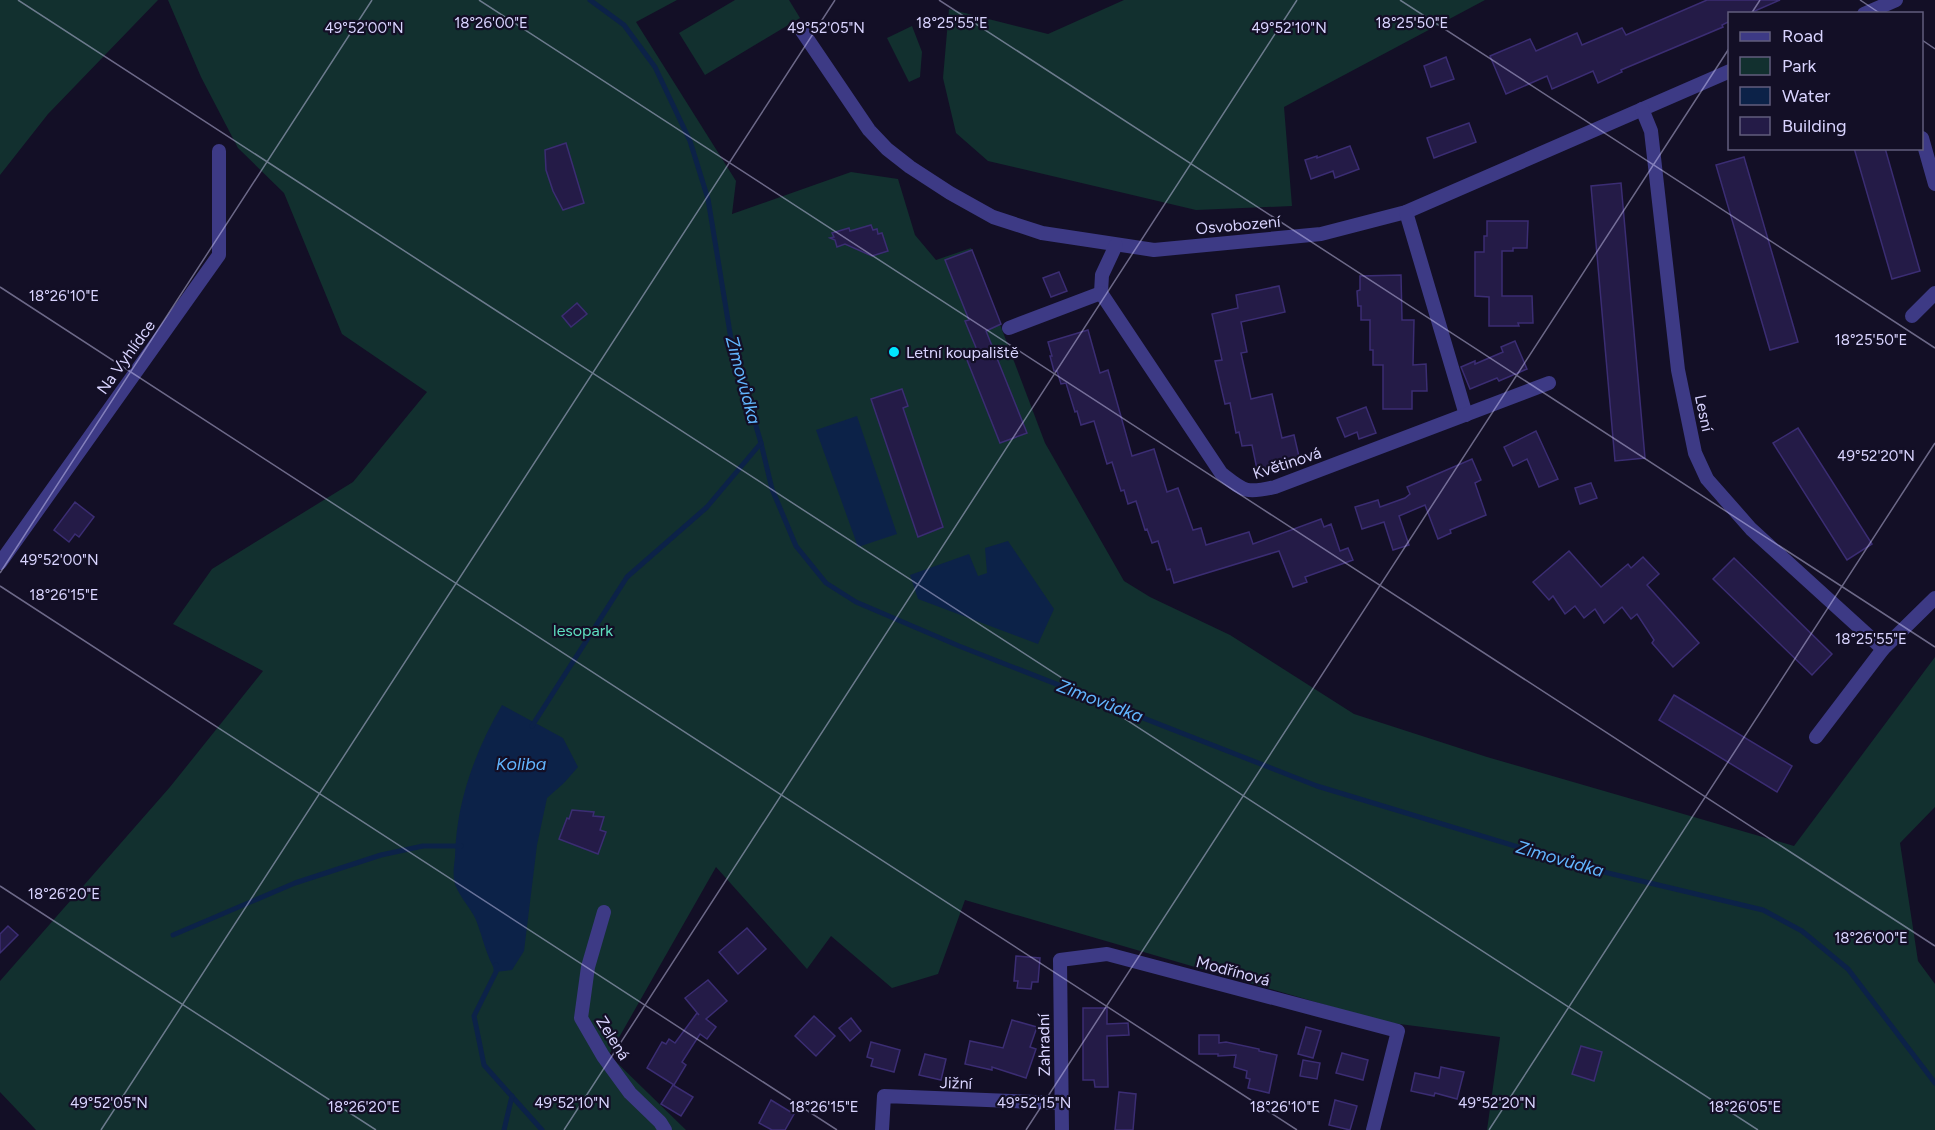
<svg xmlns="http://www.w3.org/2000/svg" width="1935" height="1130" font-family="Figtree,sans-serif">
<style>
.green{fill:#12302f}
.water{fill:#0c2248}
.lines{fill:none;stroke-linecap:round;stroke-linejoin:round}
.stream{stroke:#0c2248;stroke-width:5}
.building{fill:#241b47;stroke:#3b2d73;stroke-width:1.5}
.street{stroke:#3d3a85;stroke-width:14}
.ticks{fill:none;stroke:#d9d4ff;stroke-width:1.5;stroke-opacity:0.45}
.poi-dot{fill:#00e5ff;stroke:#130f26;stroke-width:2}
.labels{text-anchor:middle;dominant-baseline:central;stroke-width:4.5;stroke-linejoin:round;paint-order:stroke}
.street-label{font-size:16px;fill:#d9d4ff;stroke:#130f26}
.poi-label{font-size:16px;fill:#d9d4ff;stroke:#130f26;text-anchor:start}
.park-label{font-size:16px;fill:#5fe0c0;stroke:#130f26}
.water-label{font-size:18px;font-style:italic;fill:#62b6ff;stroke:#130f26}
.ticks-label{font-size:15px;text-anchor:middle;fill:#d9d4ff;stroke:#130f26;stroke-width:4.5;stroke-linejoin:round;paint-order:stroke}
</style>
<rect width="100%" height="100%" fill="#130f26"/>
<g class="green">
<polygon points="0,0 158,0 48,114 0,175"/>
<polygon points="168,0 677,0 636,22 736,181 732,214 851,172 898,179 915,235 936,260 971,248 1045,443 1124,581 1150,597 1230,635 1354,714 1487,757 1794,846 1935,657 1935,807 1900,843 1918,961 1935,984 1935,1130 1487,1130 1500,1037 1384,1022 965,900 938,974 892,988 831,936 807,969 716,867 609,1055 686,1130 36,1130 0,1092 0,981 170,787 263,671 173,624 212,569 353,482 427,392 342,334 284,193 238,148 201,77"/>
<polygon points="735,0 789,0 800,18 705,75 679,33"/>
<polygon points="1124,0 1485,0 1284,107 1292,206 1196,210 988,161 956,133 943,78 949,9 1048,34"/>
<polygon points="912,26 922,52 920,77 909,82 887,38"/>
</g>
<g class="water">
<polygon points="857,416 897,534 858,547 816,430"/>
<polygon points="1008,541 1054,609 1038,644 918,599 910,575 969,554 978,576 987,573 985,548"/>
<path d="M502,705L563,738L578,767L564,783L547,798L537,845L524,951L512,970L496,972C486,955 483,938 476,920C471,908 456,893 454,880C453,873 454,865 455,857C456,803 475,751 502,705Z"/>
</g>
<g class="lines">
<g class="stream">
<polyline points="590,0 624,25 655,67 690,141 708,199 732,345 761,443 772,489 796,546 826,583 856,602 959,646 1317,786 1587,868 1763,910 1802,931 1848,969 1935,1083"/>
<polyline points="532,726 627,577 707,507 761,443"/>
<polyline points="173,935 295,883 381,855 423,846 461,846"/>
<polyline points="496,965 496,972 474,1016 484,1065 542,1130"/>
<polyline points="504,1130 512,1096"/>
</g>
</g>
<g class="building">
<polygon points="1707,0 1780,0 1748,14 1730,14 1730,21 1722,25 1723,27 1621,70 1622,72 1598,83 1593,71 1552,89 1547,76 1506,94 1490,56 1530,39 1536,51 1577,33 1582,45 1622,28 1626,35"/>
<polygon points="1446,57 1454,79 1431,87 1424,66"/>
<polygon points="1469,123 1476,142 1434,158 1427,138"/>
<polygon points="566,143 584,203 563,210 553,191 546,170 545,150"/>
<polygon points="1350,146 1359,169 1335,178 1333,171 1311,179 1305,160 1317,156 1317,158"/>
<polygon points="1854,148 1885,148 1920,271 1892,279"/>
<polygon points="1744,157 1798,342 1770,350 1716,165"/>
<polygon points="1621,183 1645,458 1615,461 1591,186"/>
<polygon points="1487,221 1528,221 1527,248 1513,248 1513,251 1502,251 1502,296 1532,296 1533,323 1518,323 1519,326 1489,326 1489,297 1475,296 1475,252 1484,252 1484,236 1487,236"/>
<polygon points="871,225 873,230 877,229 878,234 882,233 888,251 872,256 845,244 837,247 835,240 830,238 834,237 832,233 849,228 850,231"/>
<polygon points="972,250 1001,324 986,331 1027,433 1000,443 965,355 977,350 965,321 969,320 945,260"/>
<polygon points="1059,272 1067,291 1051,297 1043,278"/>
<polygon points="1401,275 1402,320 1414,320 1413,365 1426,364 1427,391 1412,391 1412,409 1383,409 1383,365 1373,365 1373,350 1370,350 1370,320 1361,320 1361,306 1358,306 1357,291 1360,290 1360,276"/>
<polygon points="1279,286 1285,312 1241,322 1247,352 1241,353 1251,399 1272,394 1282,438 1294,435 1300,461 1286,464 1287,467 1258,474 1252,445 1242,446 1239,432 1236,433 1230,403 1225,404 1215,361 1222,360 1212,314 1238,308 1236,295"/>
<polygon points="577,303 587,314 571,327 562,316"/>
<polygon points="1088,330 1100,373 1108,370 1132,456 1154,449 1167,492 1178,488 1193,530 1201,528 1206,545 1249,532 1253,544 1321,519 1324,527 1331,524 1340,551 1348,548 1353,560 1305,577 1307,582 1293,587 1279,551 1174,583 1170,569 1167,570 1158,541 1152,543 1147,529 1145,530 1136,501 1128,504 1124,490 1121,491 1112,462 1107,464 1094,421 1081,425 1077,411 1075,412 1066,383 1061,384 1057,371 1054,371 1050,356 1052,356 1048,342"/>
<polygon points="1515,341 1527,369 1499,381 1497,378 1470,389 1461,367 1475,361 1475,364 1503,352 1501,347"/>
<polygon points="902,389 908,406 903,408 943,527 918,537 871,399"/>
<polygon points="1366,407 1376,433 1359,439 1357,432 1345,437 1337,418"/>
<polygon points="1798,428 1872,544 1847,560 1773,443"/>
<polygon points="1536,431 1558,479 1539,487 1527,459 1513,466 1504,447"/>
<polygon points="1472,459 1481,480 1475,483 1486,515 1450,530 1451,533 1438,539 1425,505 1399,516 1409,545 1393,550 1384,522 1362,529 1355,507 1378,500 1380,507 1405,498 1410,494 1407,487"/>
<polygon points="1591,483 1597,498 1580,504 1575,488"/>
<polygon points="75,502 94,517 79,537 75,534 69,542 54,530"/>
<polygon points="1569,551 1601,587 1628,564 1631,568 1643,557 1659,574 1647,585 1699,643 1673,667 1652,643 1654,640 1637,614 1631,619 1622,607 1604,623 1595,609 1584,618 1575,606 1565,614 1553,596 1549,600 1533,582"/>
<polygon points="1734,558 1832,654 1812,675 1713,579"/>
<polygon points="1674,695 1792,766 1777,792 1659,720"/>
<polygon points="572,810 594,812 593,816 604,817 600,830 606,832 598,854 559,839 567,818 569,819"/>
<polygon points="8,926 18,935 0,953 0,934"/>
<polygon points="747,928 766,949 738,974 719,952"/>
<polygon points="1016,956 1040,958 1038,982 1032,982 1031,989 1017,988 1018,981 1014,981"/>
<polygon points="708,980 727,1001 706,1019 716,1027 707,1039 700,1034 682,1062 686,1065 674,1085 647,1068 662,1042 666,1044 669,1039 675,1043 697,1013 699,1015 685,998"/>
<polygon points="1083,1008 1107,1008 1107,1024 1128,1023 1129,1035 1107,1036 1108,1087 1095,1087 1094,1080 1083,1080"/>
<polygon points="814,1016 835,1036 816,1056 795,1036"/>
<polygon points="851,1018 861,1031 850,1041 839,1028"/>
<polygon points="1012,1020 1037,1027 1030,1047 1036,1049 1026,1078 992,1067 992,1070 965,1064 970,1041 1003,1048"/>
<polygon points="1306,1027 1321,1031 1313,1058 1298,1054"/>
<polygon points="1199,1035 1219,1035 1219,1043 1226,1042 1259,1049 1259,1051 1277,1055 1269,1093 1248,1088 1250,1079 1246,1078 1247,1071 1234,1067 1236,1055 1218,1056 1218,1054 1199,1054"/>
<polygon points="871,1042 900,1050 894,1072 871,1066 873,1059 867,1057"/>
<polygon points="1581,1046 1602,1052 1594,1081 1572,1074"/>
<polygon points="1342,1053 1368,1060 1363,1080 1336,1073"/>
<polygon points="925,1054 946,1059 941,1080 919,1075"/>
<polygon points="1303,1060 1320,1063 1317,1079 1300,1076"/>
<polygon points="1441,1067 1464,1072 1457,1099 1435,1093 1434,1096 1411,1091 1415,1073 1439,1078"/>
<polygon points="673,1085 693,1097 681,1116 661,1104"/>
<polygon points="1119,1092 1136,1094 1133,1130 1115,1130"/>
<polygon points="771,1100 794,1114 785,1130 772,1130 759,1123"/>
<polygon points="1335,1100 1357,1106 1350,1130 1329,1125"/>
</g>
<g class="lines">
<g class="street">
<polyline points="1864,14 1896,0"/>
<polyline points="802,31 869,130 887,149 910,167 950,193 993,217 1042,233 1154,250 1321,234 1406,212 1730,71"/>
<polyline points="1642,109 1651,131 1678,370 1695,453 1707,479 1751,529 1883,649"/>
<polyline points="1922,138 1935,184"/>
<polyline points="1406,212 1466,415"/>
<path d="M1116,245L1102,275L1101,293L1221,473C1244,491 1245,494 1275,487L1549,383"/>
<polyline points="1912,316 1935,293"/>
<polyline points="1009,328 1101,293"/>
<polyline points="0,563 219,255 219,151"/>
<polyline points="1816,737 1883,649 1935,598"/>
<polyline points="604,912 588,967 581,1018 603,1056 630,1093 660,1122 665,1130"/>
<polyline points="882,1130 884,1096 1061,1103"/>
<polyline points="1062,1130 1060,960 1107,954 1398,1031 1373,1130"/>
</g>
</g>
<path class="ticks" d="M18,0L1758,1130M479,0L1935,946M939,0L1935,647M1400,0L1935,348M1860,0L1881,14M1751,14L1760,0M1922,40L1935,49M0,287L1297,1130M0,573L372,0M0,586L837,1130M0,886L376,1130M101,1130L835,0M564,1130L1297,0M1026,1130L1730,47M1489,1130L1935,443"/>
<circle class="poi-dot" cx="894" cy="352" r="6"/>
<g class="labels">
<g class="street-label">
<text transform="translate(1238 225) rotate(-5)">Osvobození</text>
<text transform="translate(126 357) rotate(-54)">Na Vyhlídce</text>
<text transform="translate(1704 413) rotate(78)">Lesní</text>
<text transform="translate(1287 463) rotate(-18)">Květinová</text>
<text transform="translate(1233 971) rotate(15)">Modřínová</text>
<text transform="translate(613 1038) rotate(58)">Zelená</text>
<text transform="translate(1044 1045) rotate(-91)">Zahradní</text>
<text transform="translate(956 1083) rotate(2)">Jižní</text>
</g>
<g class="poi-label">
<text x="906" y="352">Letní koupaliště</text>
</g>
<g class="park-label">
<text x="583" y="630">lesopark</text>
</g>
<g class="water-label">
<text transform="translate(743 380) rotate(75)">Zimovůdka</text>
<text transform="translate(1100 701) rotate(21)">Zimovůdka</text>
<text x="521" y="764">Koliba</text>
<text transform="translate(1560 859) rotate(16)">Zimovůdka</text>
</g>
</g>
<g class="ticks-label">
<text x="491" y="28">18°26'00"E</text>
<text x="952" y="28">18°25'55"E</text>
<text x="1412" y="28">18°25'50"E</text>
<text x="364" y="33">49°52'00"N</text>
<text x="826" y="33">49°52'05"N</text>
<text x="1289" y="33">49°52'10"N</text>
<text x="64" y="301">18°26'10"E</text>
<text x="1871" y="345">18°25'50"E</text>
<text x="1876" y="461">49°52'20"N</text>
<text x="59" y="565">49°52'00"N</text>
<text x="64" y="600">18°26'15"E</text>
<text x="1871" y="644">18°25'55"E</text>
<text x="64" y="899">18°26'20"E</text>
<text x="1871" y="943">18°26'00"E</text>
<text x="109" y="1108">49°52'05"N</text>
<text x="572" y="1108">49°52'10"N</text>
<text x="1034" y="1108">49°52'15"N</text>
<text x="1497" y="1108">49°52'20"N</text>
<text x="364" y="1112">18°26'20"E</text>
<text x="824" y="1112">18°26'15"E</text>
<text x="1285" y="1112">18°26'10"E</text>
<text x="1745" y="1112">18°26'05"E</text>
</g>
<rect x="1728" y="12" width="195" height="138" fill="#130f26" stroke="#625e7d" stroke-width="1.5"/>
<rect x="1740" y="32" width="30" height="9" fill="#3d3a85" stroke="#625e7d" stroke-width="1.5"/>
<text x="1782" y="42" font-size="18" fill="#d9d4ff">Road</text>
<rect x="1740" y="57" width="30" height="18" fill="#12302f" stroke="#625e7d" stroke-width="1.5"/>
<text x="1782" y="72" font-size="18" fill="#d9d4ff">Park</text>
<rect x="1740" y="87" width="30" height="18" fill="#0c2248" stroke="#625e7d" stroke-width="1.5"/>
<text x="1782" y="102" font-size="18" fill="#d9d4ff">Water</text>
<rect x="1740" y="117" width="30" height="18" fill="#241b47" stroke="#625e7d" stroke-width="1.5"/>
<text x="1782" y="132" font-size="18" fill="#d9d4ff">Building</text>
</svg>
